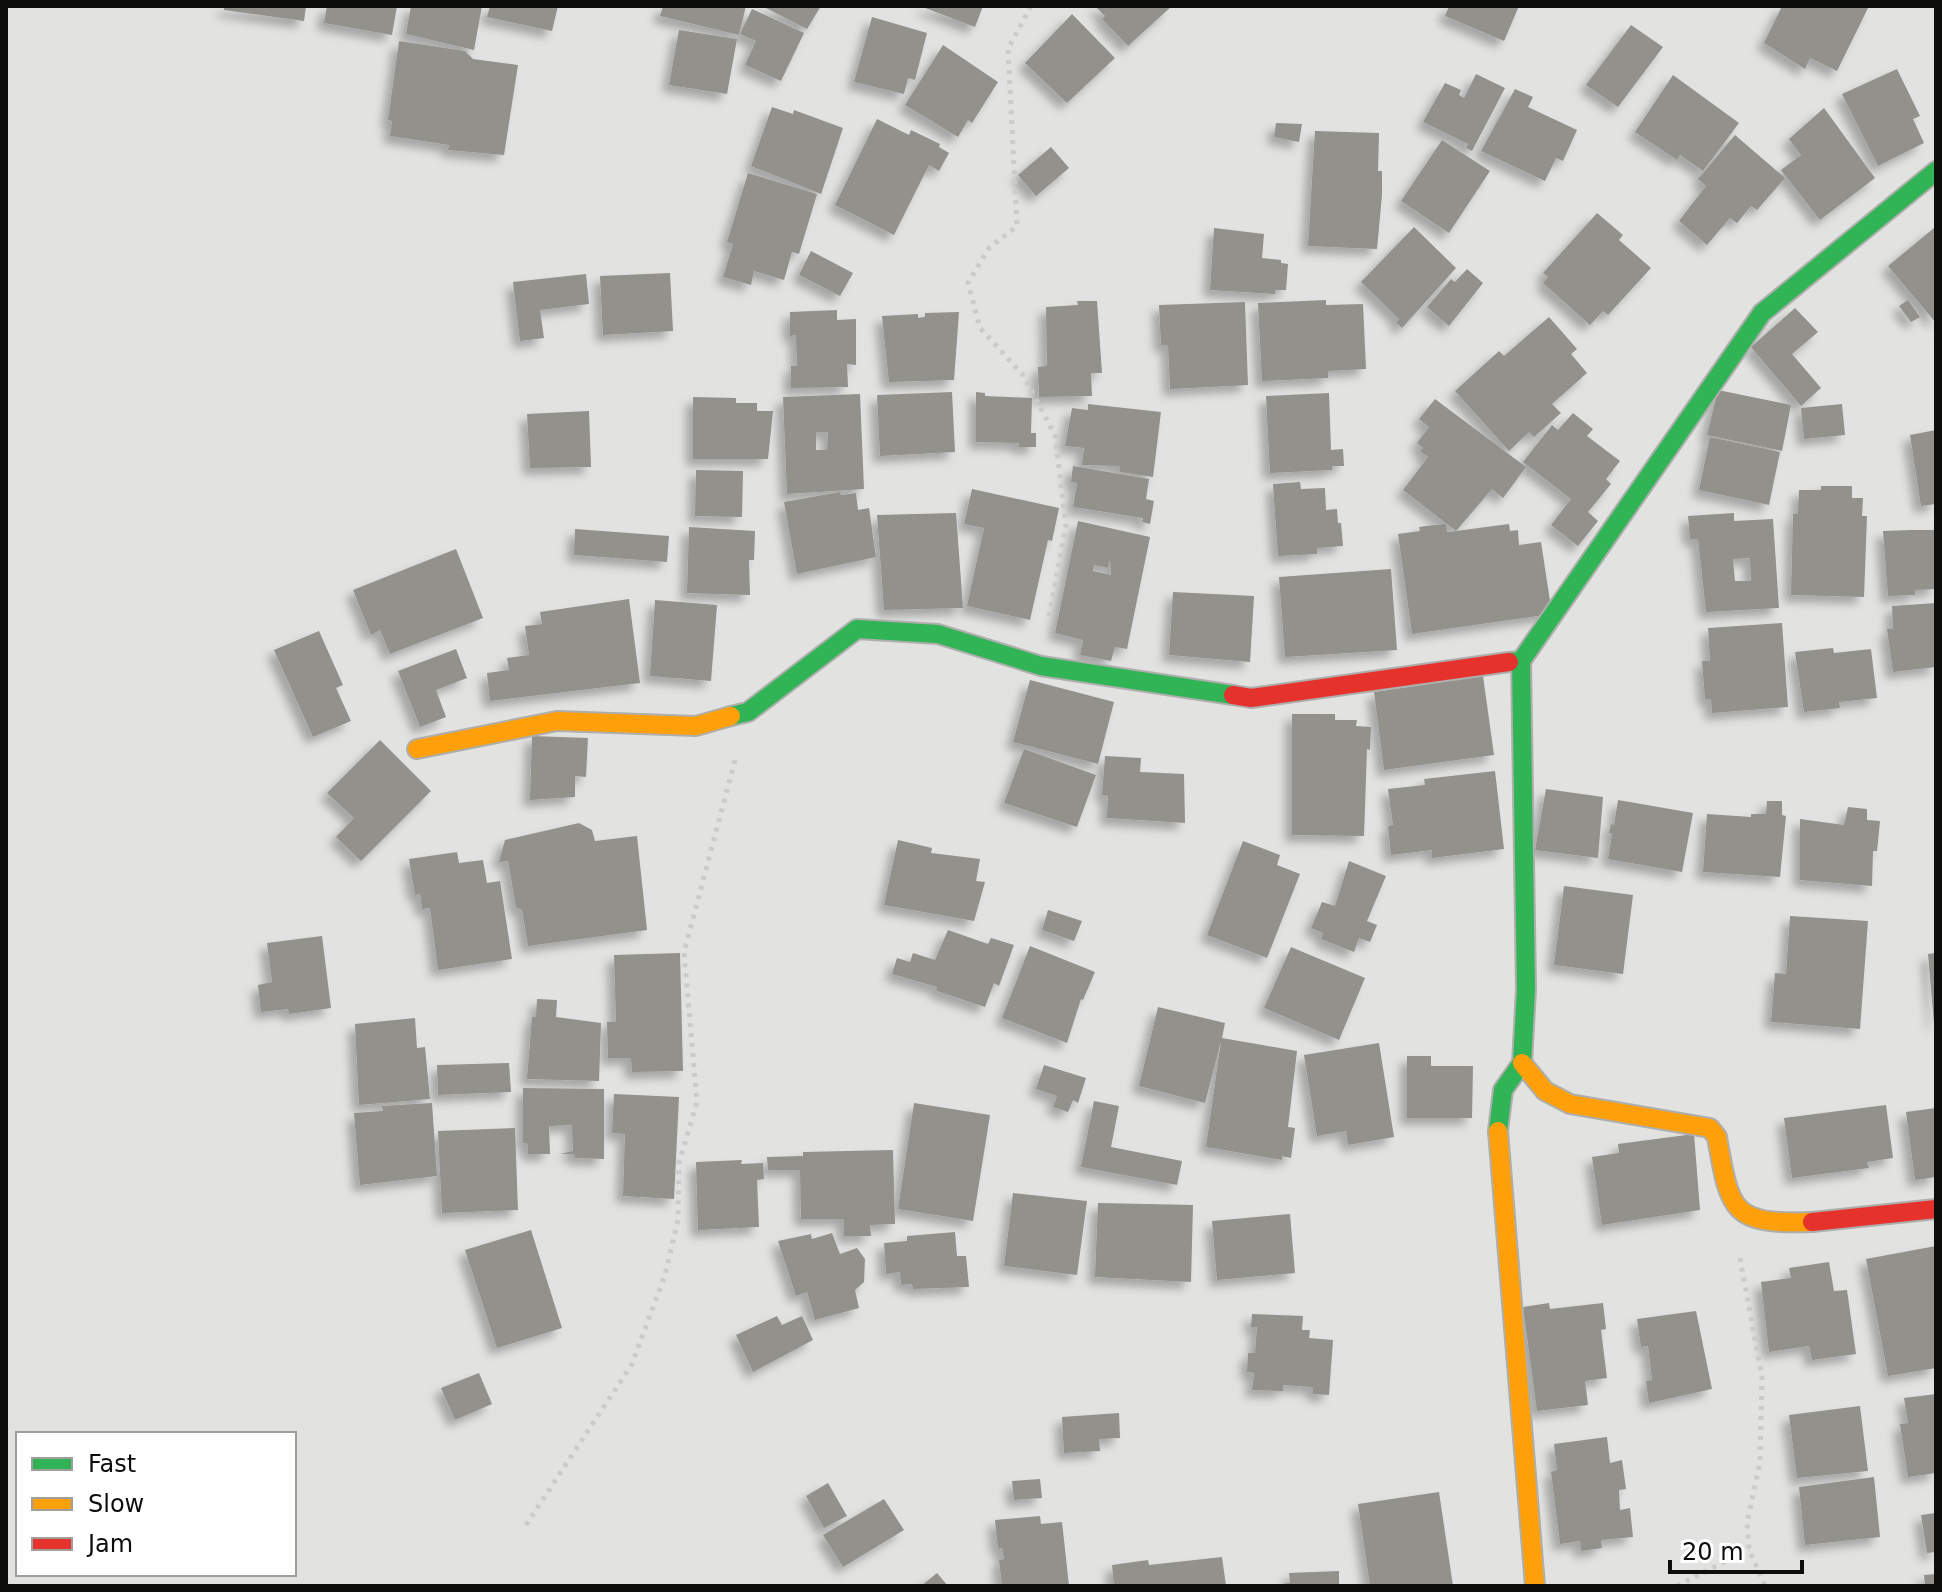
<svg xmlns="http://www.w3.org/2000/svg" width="1942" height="1592" font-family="'DejaVu Sans',sans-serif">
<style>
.building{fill:#92918c;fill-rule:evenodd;filter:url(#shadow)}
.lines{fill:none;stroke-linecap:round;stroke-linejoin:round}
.fast-casing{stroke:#aeaead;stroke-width:22}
.slow-casing{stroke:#aeaead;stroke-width:22}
.jam-casing{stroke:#aeaead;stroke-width:22}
.path{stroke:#cbcbca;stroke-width:5;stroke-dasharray:4 6;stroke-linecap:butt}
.fast{stroke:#30b455;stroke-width:18}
.slow{stroke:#ff9f0a;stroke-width:18}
.jam{stroke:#e5322d;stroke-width:18}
</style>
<defs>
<filter id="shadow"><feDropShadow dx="-7" dy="7" stdDeviation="4" flood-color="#0004"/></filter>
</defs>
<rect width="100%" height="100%" fill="#e2e2e1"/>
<g class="building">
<polygon points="224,6 306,6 304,21 224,10"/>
<polygon points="327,6 397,6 392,35 324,23"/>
<polygon points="411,6 482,6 474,50 406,34"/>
<polygon points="490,6 558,6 552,31 487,17"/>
<polygon points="663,6 746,6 739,35 660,16"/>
<polygon points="762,6 821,6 807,29"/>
<polygon points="920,6 983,6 975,27"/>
<polygon points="1095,6 1172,6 1128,46 1102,19 1105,16"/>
<polygon points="1449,6 1519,6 1504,41 1445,16"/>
<polygon points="1782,6 1869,6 1837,71 1810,58 1805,69 1764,43"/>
<polygon points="752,9 804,33 781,81 745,65 756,41 740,34"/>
<polygon points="1072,14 1115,58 1067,103 1025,63"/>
<polygon points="872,17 927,33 915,80 908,78 904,94 854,82"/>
<polygon points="1631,25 1663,47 1618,107 1586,85"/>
<polygon points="679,30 737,39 727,94 669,85"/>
<polygon points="399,41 465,51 473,59 518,65 504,155 448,150 449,145 390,136 392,121 388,120"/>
<polygon points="943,45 998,82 972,123 968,120 958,137 905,105"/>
<polygon points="1897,69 1920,116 1913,119 1924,143 1878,166 1842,94"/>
<polygon points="1476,74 1505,88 1472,151 1466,148 1468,144 1423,122 1445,83 1461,90 1459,95 1464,98"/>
<polygon points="1673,75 1739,123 1703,171 1680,155 1677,160 1635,132"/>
<polygon points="1515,89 1533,97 1528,107 1577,130 1563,161 1556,158 1545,181 1481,151"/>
<polygon points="772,107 793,114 794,110 843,128 821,194 751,166"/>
<polygon points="1824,108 1875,178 1820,220 1781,170 1801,155 1789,139"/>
<polygon points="877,119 909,135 911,130 940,144 939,147 949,153 939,171 929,165 894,235 835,205"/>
<polygon points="1276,123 1302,124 1299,142 1274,137"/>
<polygon points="1315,131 1379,133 1378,171 1382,171 1382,195 1377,249 1308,246"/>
<polygon points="1735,135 1785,178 1757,210 1751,206 1737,223 1730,218 1707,245 1679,221 1706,186 1698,179"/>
<polygon points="1442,140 1490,171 1449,233 1401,201"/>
<polygon points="1051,147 1069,168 1036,196 1018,175"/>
<polygon points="748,173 817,194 799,254 792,252 784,280 754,271 751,285 723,277 733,244 727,242"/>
<polygon points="1597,213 1623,235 1619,240 1651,268 1608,315 1603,311 1590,325 1543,283 1548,277 1543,273"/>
<polygon points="1414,227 1456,268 1402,328 1396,322 1399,319 1361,282"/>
<polygon points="1214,228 1264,234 1262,258 1281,260 1281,263 1288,264 1286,290 1275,290 1275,294 1210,290"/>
<polygon points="1934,228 1936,231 1936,323 1888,266"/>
<polygon points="811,251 853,273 840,296 799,275"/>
<polygon points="1467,269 1483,283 1449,326 1427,307 1451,279 1455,282"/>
<polygon points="670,273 673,331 603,335 600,276"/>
<polygon points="586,274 589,304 540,310 544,338 520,341 513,282"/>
<polygon points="1326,300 1326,305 1363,304 1366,369 1328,371 1328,378 1262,381 1258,303"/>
<polygon points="1908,300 1920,317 1911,322 1899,306"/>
<polygon points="1077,301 1097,301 1102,373 1091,373 1092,396 1039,397 1038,367 1047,366 1046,307 1078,305"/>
<polygon points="1245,302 1248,385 1170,389 1168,345 1161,345 1159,305"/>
<polygon points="1795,308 1818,332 1792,354 1821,388 1801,406 1751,347"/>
<polygon points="837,310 837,320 856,319 856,365 847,364 848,387 791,388 791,366 797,366 796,335 790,336 790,312"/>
<polygon points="959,312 954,380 889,382 882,316 918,314 918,318 925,317 925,313"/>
<polygon points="1549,317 1577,349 1571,354 1587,373 1552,404 1561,413 1534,437 1529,432 1509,451 1455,391 1499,351 1504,356"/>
<polygon points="1718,390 1791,405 1782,451 1707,435"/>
<polygon points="952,392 955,452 880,456 877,395"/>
<polygon points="976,392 985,393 985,396 1032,398 1031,433 1036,433 1036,447 1019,447 1019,443 976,442"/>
<polygon points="1329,393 1331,450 1343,449 1344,466 1332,466 1332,470 1270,473 1266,396"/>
<path d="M860,394L864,489L787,494L783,397ZM816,432H828L827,450H816Z"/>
<polygon points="693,397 736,398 736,403 757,403 757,411 773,411 768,459 693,459"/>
<polygon points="1435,399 1526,467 1503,498 1492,489 1456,531 1509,524 1510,531 1518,530 1519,545 1541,542 1552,614 1412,634 1398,534 1420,531 1419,527 1434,525 1446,524 1447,532 1456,531 1403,490 1428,457 1420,451 1423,448 1417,443 1429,427 1419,419"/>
<polygon points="1088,404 1161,412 1153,477 1120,472 1120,466 1082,465 1084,448 1065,446 1072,408 1088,410"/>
<polygon points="1842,404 1845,435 1804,439 1801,408"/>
<polygon points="589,411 591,467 530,468 527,414"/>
<polygon points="1573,413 1593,429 1587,436 1620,461 1606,479 1611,484 1588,512 1598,521 1578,546 1551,525 1571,499 1523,462 1552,425 1558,430"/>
<polygon points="1936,430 1936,504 1921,506 1910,435"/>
<polygon points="1710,437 1780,452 1769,505 1699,490"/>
<polygon points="1073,466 1149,479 1146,499 1154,501 1150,524 1142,522 1143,518 1073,507 1077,483 1071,482"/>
<polygon points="696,470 743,471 742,517 695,516"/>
<polygon points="1300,482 1301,489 1325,488 1326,510 1337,509 1338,523 1341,523 1343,546 1317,548 1317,554 1278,556 1273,484"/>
<polygon points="1821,486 1852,486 1852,498 1863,498 1862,516 1867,516 1864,597 1791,595 1793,514 1798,514 1799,490 1821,490"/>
<polygon points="972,489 1059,508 1052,541 1048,540 1030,620 967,606 984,528 964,524"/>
<polygon points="840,492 841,495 856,493 858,510 869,508 876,557 797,574 784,502"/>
<polygon points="956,513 963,608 884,610 877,515"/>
<path d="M1734,513V521L1773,519L1779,608L1706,612L1698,539H1690L1688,516ZM1750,558L1751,581H1735L1733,559Z"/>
<path d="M1078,521L1150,537L1127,649L1115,647L1111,661L1080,655L1083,640L1055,633ZM1110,560L1111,575L1093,571L1094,565L1108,568Z"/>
<polygon points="689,527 755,531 754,560 749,560 750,595 687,593"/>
<polygon points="575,529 669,536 667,562 574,555"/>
<polygon points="1912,530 1936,530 1936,589 1915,590 1915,595 1888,596 1883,531"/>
<polygon points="456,549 483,618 390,654 380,630 371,635 353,590"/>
<polygon points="1391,569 1397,650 1285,657 1279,577"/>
<polygon points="1173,592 1254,596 1250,662 1169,655"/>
<polygon points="629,599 640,683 490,701 487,673 509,670 507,658 529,655 525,626 542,624 540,612"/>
<polygon points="655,600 717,605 711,681 650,676"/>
<polygon points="1936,603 1936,667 1893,672 1887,629 1893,629 1892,606"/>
<polygon points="1782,623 1788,707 1712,713 1711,699 1705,699 1702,661 1710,661 1708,628"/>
<polygon points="319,631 343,685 336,688 351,721 313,737 274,650"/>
<polygon points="1833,648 1834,653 1871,649 1877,698 1839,702 1840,708 1804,712 1795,652"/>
<polygon points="456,649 467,678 436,690 446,717 420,727 398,671"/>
<polygon points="1483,676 1494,755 1384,770 1374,692"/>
<polygon points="1030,680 1114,702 1098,764 1013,742"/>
<polygon points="1292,714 1335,714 1335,720 1357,720 1356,726 1371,727 1370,750 1367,749 1364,836 1292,835"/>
<polygon points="532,736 588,738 586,777 575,776 575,797 530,800"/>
<polygon points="380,740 431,791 361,861 336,837 354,818 327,793"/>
<polygon points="1024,749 1096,775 1077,827 1004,803"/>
<polygon points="1105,756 1141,758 1140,772 1184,774 1185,823 1107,818 1108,796 1102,795"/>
<polygon points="1495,771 1504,849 1432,858 1432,850 1391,855 1388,826 1393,825 1388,789 1425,785 1424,779"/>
<polygon points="1546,789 1603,797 1598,858 1535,850"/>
<polygon points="1618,800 1693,813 1682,872 1608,859 1612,834 1609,833 1611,824 1614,825"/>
<polygon points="1767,801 1782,801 1782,815 1786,816 1780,877 1703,872 1707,814 1751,817 1751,814 1766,814"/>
<polygon points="1848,807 1867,809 1867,820 1880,821 1877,851 1873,851 1872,886 1800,880 1800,819 1844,825"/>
<polygon points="579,823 592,830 595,841 637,836 647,930 528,946 522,910 516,907 508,861 499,862 505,840"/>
<polygon points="898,840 932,848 931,853 980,859 976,881 985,882 974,921 884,905"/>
<polygon points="1243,841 1280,855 1277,865 1300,874 1267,958 1207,935"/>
<polygon points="457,852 459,863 483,860 487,883 500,881 512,959 438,970 430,908 422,909 420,894 415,895 409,859"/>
<polygon points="1349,861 1386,876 1367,921 1377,925 1370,942 1359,938 1354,952 1321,939 1323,933 1311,928 1322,902 1335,906"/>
<polygon points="1564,886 1633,895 1623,974 1554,965"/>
<polygon points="1048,910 1082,921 1074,941 1042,930"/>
<polygon points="1790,916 1868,921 1860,1029 1771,1022 1775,973 1786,974"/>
<polygon points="948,930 988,944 991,938 1014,945 999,986 994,983 985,1007 937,991 937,987 892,974 897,958 910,962 913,953 935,960"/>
<polygon points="322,936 331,1008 289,1014 288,1009 261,1012 258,985 272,982 267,943"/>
<polygon points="1030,946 1095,972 1083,1000 1081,999 1067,1043 1002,1018"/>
<polygon points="1291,947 1365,978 1339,1040 1264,1008"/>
<polygon points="680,953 683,1071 632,1072 631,1058 608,1058 607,1022 616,1022 614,955"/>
<polygon points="1936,953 1936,1024 1934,1024 1928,954"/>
<polygon points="537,999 557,1000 556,1017 601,1023 599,1081 527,1079 532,1017 536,1017"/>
<polygon points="1158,1007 1225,1023 1222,1038 1297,1051 1288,1127 1295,1128 1291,1158 1282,1156 1282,1160 1206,1147 1221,1041 1205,1103 1139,1086"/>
<polygon points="415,1018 417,1048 425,1047 430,1099 359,1105 355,1024"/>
<polygon points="1379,1043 1394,1137 1348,1145 1346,1131 1317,1136 1304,1055"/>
<polygon points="1407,1056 1431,1056 1431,1066 1473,1066 1472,1118 1407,1118"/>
<polygon points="509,1063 511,1092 438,1095 437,1065"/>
<polygon points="1044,1065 1086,1078 1078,1103 1073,1100 1068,1112 1053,1107 1057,1096 1036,1089"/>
<polygon points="523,1088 604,1089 604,1159 575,1158 574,1154 560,1154 573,1151 572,1125 549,1126 550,1154 528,1154 528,1144 523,1143"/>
<polygon points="614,1094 679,1097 674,1199 623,1196 625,1134 612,1133"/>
<polygon points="1094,1101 1119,1106 1111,1147 1182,1161 1177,1185 1081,1167"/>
<polygon points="432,1103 437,1176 360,1185 354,1113 383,1111 382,1106"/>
<polygon points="914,1103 990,1115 973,1221 898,1209"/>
<polygon points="1886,1105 1893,1158 1867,1162 1869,1168 1792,1178 1784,1118"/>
<polygon points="1936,1108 1936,1177 1915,1180 1906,1112"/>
<polygon points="515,1128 518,1210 442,1213 438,1131"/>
<polygon points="1694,1134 1700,1210 1602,1225 1592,1157 1619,1153 1618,1144"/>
<polygon points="893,1150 895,1224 870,1225 871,1236 844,1236 844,1219 801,1219 800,1170 768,1170 767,1157 803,1156 803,1152"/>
<polygon points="742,1160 741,1164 763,1163 764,1179 757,1180 759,1227 698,1230 696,1162"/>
<polygon points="1013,1193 1087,1201 1077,1275 1004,1266"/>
<polygon points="1098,1203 1193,1205 1191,1282 1095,1277"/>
<polygon points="1290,1214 1295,1273 1217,1280 1212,1221"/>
<polygon points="531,1230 562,1328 497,1348 465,1250"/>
<polygon points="955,1232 957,1256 966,1256 969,1287 913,1289 912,1284 901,1285 900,1272 886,1274 884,1243 907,1241 907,1236"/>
<polygon points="832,1233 840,1254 857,1248 865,1259 864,1282 855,1290 859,1308 815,1320 807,1292 796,1296 778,1241 811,1234 812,1239"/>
<polygon points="1936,1246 1936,1368 1888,1376 1866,1259"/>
<polygon points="1829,1262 1834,1291 1847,1290 1856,1354 1812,1360 1809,1346 1769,1352 1761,1282 1791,1278 1789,1268"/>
<polygon points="1549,1303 1550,1309 1603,1303 1606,1329 1601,1330 1607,1378 1585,1381 1588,1405 1537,1411 1523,1307"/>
<polygon points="1696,1311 1712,1389 1649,1403 1646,1381 1652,1380 1648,1346 1641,1347 1637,1319"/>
<polygon points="1252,1314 1303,1316 1302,1330 1310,1330 1309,1338 1333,1340 1329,1395 1313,1394 1313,1387 1283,1385 1283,1391 1252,1390 1254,1373 1247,1372 1248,1353 1255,1353 1257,1327 1251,1327"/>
<polygon points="777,1316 782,1325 802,1316 813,1340 753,1372 736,1335"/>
<polygon points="479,1373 492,1404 455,1420 441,1388"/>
<polygon points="1936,1394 1936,1473 1908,1477 1900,1424 1908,1423 1904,1398"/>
<polygon points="1860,1406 1868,1471 1797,1478 1789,1415"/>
<polygon points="1119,1413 1120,1438 1099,1439 1100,1451 1064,1453 1062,1417"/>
<polygon points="1607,1437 1610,1463 1622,1460 1626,1489 1619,1490 1620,1510 1630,1508 1633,1537 1601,1540 1602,1548 1581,1551 1580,1541 1560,1544 1551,1472 1557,1470 1554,1444"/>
<polygon points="1874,1477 1880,1537 1805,1545 1799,1487"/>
<polygon points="1040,1479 1042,1498 1014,1500 1012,1481"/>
<polygon points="828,1483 847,1516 824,1528 806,1496"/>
<polygon points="1439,1492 1453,1586 1370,1586 1358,1504"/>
<polygon points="884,1499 904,1530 843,1567 823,1535"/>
<polygon points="1936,1513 1936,1552 1927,1553 1921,1515"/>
<polygon points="1040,1516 1041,1524 1062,1522 1069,1586 1002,1586 999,1560 1004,1559 1002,1548 998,1549 995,1520"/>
<polygon points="1222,1557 1226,1586 1114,1586 1112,1565 1148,1560 1149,1565"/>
<polygon points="1339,1571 1339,1586 1264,1586 1290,1583 1289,1573"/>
<polygon points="937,1573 948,1586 921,1586"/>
<polygon points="1936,1574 1936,1586 1925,1586 1924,1575"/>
</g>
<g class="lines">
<defs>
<g id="fast">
<polyline points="1509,662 1521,661 1762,313 1936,171"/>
<polyline points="731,716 748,712 857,629 938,634 1041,666 1233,695"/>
<polyline points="1498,1131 1503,1090 1522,1063 1526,989 1521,661"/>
</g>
<g id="slow">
<polyline points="417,749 557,721 696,726 731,716"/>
<path d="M1522,1063L1545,1091L1570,1104L1710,1128L1717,1137C1730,1211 1731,1225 1812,1222"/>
<polyline points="1498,1131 1535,1586"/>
</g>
<g id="jam">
<polyline points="1233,695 1251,698 1509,662"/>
<polyline points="1812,1222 1936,1209"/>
</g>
</defs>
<use href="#fast" class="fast-casing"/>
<use href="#slow" class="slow-casing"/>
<use href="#jam" class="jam-casing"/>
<g class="path">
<polyline points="1031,6 1008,49 1017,226 989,248 968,283 980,328 1023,375 1055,435 1066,525 1048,623"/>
<polyline points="1740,1258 1762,1377 1760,1463 1747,1522 1749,1549 1765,1586"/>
<polyline points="526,1525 632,1364 665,1275 678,1220 679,1163 697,1102 684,952 735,760"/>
<polyline points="1677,1586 1749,1549"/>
</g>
<use href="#fast" class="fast"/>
<use href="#slow" class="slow"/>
<use href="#jam" class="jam"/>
</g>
<rect width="1942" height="1592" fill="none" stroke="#0d0d0c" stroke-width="16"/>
<rect x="16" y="1432" width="280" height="144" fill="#ffffff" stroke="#9e9e9e" stroke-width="2"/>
<rect x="32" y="1458" width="40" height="12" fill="#30b455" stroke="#9e9e9e" stroke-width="2"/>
<text x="88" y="1472" font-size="24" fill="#0d0d0c">Fast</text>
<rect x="32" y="1498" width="40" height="12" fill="#ff9f0a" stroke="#9e9e9e" stroke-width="2"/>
<text x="88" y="1512" font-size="24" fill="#0d0d0c">Slow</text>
<rect x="32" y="1538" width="40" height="12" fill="#e5322d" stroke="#9e9e9e" stroke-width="2"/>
<text x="88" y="1552" font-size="24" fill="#0d0d0c">Jam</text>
<path d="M1670 1560v12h132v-12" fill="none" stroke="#0d0d0c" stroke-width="4"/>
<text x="1682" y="1560" font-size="24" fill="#0d0d0c" stroke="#ffffff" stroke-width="6" paint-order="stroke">20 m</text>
</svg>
